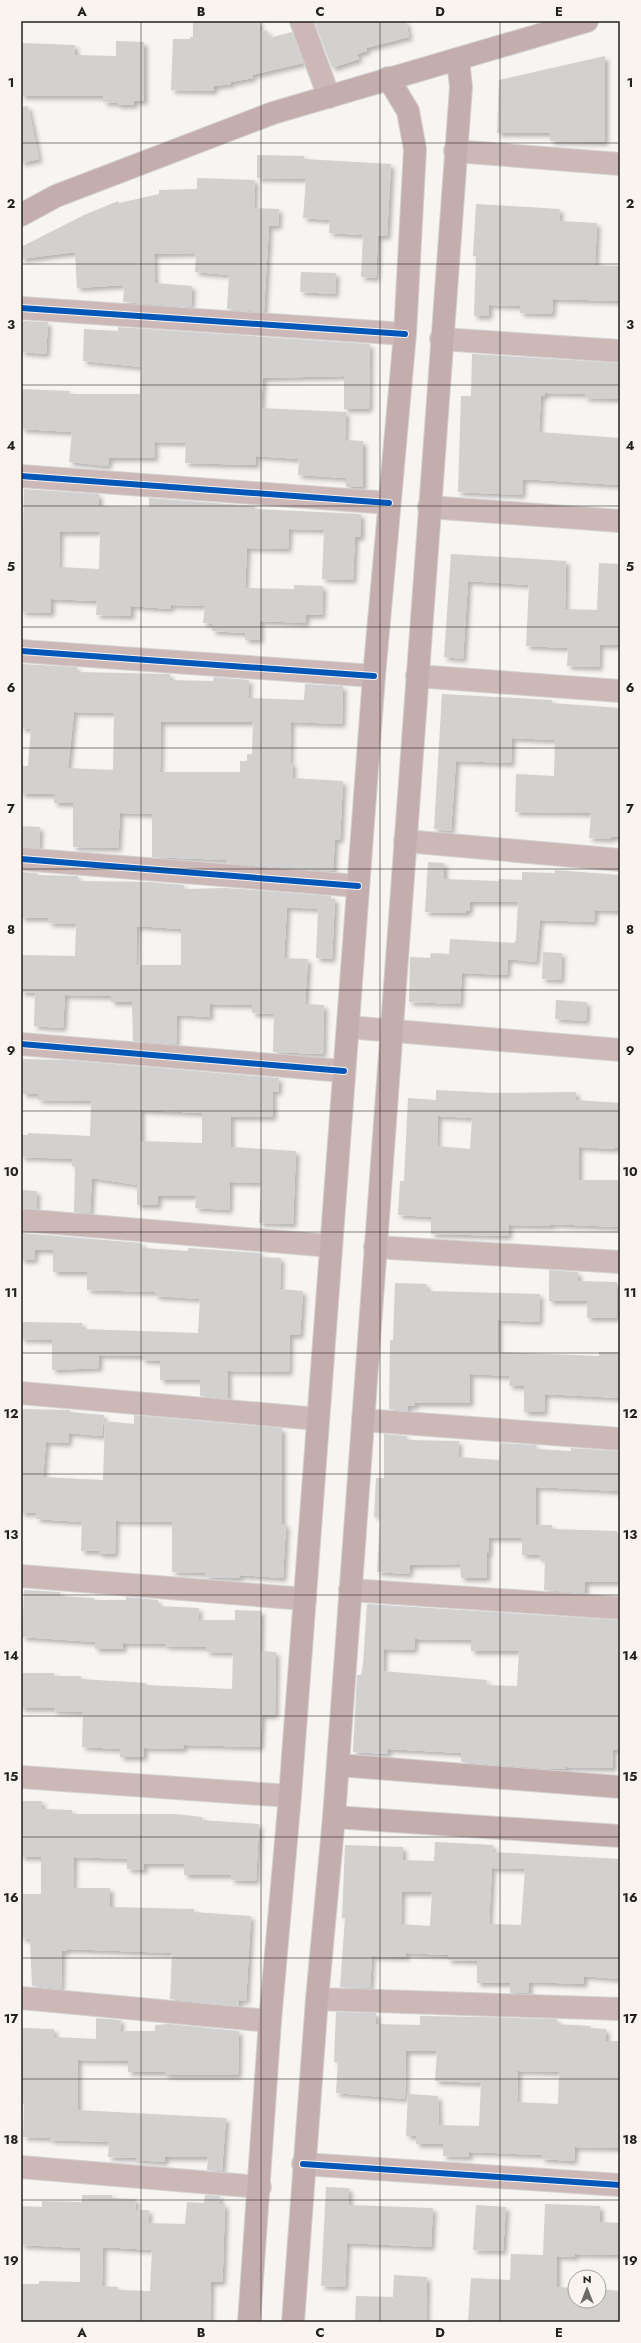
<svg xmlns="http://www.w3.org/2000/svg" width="641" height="2343" font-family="Jost,sans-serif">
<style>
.building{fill:#d3d1cf;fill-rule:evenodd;filter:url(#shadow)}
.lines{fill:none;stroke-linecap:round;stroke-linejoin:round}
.minor-casing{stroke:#d4d2d1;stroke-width:24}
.major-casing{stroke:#d4d2d1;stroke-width:24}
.minor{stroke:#cdb8b8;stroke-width:22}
.major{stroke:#c4adad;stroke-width:22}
.cycleway-casing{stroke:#f9f4f0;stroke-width:8}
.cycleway{stroke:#0057b8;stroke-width:6}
.grid{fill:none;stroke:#22201f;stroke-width:1;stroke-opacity:0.55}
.neatline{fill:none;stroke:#22201f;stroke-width:1.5}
.grid-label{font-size:13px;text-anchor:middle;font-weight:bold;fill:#22201f}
</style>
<defs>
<filter id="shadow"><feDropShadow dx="3.5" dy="3.5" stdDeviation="2" flood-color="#0004"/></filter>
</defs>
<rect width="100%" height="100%" fill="#f7f4f2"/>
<g class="building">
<polygon points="193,21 260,21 259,32 267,30 269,38 292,32 303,63 252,75 253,78 231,82 231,84 214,86 214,91 171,90 173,39 190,39 190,37 193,37"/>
<polygon points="314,21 406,21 409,37 366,48 367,51 357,54 359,59 332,68"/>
<polygon points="116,41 144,42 144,101 134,101 134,105 117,105 117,103 103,102 104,96 21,96 21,43 75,45 75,55 116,56"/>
<polygon points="605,56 605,142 550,141 550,133 497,133 499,80"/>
<polygon points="28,106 39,159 21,163 21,107"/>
<polygon points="257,155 304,156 304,159 391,164 387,236 378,236 376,278 361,277 363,235 329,233 330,220 303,218 306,179 257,178"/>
<polygon points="197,178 255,180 254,208 279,209 278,226 269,226 264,312 227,309 229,275 195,272 196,253 154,254 155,283 192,286 191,307 123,302 124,285 77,288 75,252 21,259 21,247 84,215 118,201 119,203 159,194 159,190 197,189"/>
<polygon points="476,204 560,209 559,221 597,223 595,265 620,266 620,301 553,299 552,314 520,313 520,306 489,305 489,316 474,316 476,256 473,256"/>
<polygon points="301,272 336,273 335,294 300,292"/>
<polygon points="21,321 48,322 46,354 21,352"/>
<polygon points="118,327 370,344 369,409 344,409 344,376 263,378 261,408 346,412 345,440 363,441 363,487 346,487 346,478 298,475 299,459 256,456 256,465 185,463 186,443 154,442 155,458 109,458 108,466 69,462 72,432 21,429 21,389 70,391 69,394 140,394 141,367 83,361 84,329 118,331"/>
<polygon points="472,354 620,363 620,399 585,398 585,394 545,393 545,396 541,396 539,432 620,438 620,485 523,479 522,495 458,492 461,396 471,396"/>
<path d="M24,489L99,494V506L149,507V498L255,506V509L361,514V537H355L353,580L322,579L324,530L289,529L288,549L247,548L245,588L294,589V585L323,586L322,615H306V623L260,621V640H245V633L212,631V624L203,623L205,606L171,605L170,609L131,606V616L96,615L97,601L51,599V613L21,612ZM60,532H100L99,569L59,567Z"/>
<polygon points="451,554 566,561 565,609 597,610 599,563 620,564 620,645 600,645 599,667 567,666 568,648 526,646 529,585 468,581 463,659 444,657"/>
<path d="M21,664L77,667V672L170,674V680L213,681L214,677L249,680L248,698L304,700L305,684L343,686L342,724L291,722L290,763L293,764L292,778L343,781L340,840L335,839L333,871L226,863V860L152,857V814L120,813L118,848L73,847V803H54V794H21V766H28L31,729L21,728ZM74,712L114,713L113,770L68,768ZM161,722H253L252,754H247V761H240V772H160Z"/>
<polygon points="442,694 552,700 552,703 620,708 620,837 611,837 611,839 589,838 591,813 515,812 516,774 554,776 555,740 512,738 511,763 456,761 451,831 434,829"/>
<polygon points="21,826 40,827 39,848 21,847"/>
<polygon points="428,862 444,863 444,879 499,881 499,879 522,880 522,872 555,873 555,870 620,875 620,911 595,910 594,922 540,920 536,962 508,959 507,975 462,973 460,1004 409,1002 410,957 430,958 431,953 449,954 450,939 514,943 516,940 518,902 470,902 469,911 466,911 466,913 425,912"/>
<path d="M21,872L38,873L37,875L78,876V881L150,882L184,885V889L226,888L331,896V899H335L332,959L316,958L318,909L287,907L284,958L308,959L305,1004L324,1005L323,1054L273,1052L274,1014L252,1013V1005L210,1004V1017L177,1015L176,1044L133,1041L132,1002H111V996L65,995L63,1028L34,1026L35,993L21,992V955L75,956L76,924L48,923L49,918H21ZM137,926L181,929V965H136Z"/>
<polygon points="543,952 562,953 561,980 542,979"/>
<polygon points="556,1000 587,1002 586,1021 555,1019"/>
<path d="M21,1059L66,1060L279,1078L278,1092L273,1091V1117H231V1147L296,1151L293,1224L259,1223L261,1183L230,1182L229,1210L195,1208L196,1196H158V1205H137V1185L92,1178L90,1213L74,1212L75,1167L72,1166V1159L21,1157V1135H28V1133L90,1136L91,1101L38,1100V1094H23V1088H21ZM141,1110L202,1113V1143L141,1141Z"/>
<path d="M436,1090L493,1093L576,1092V1100L620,1103V1148L615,1147V1149L579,1147V1180H620V1227L551,1224V1226L509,1225L508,1236L431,1234V1217L398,1215L400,1181H404L408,1098L436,1100ZM438,1116L472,1118L470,1149L437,1146Z"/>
<polygon points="21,1190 37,1191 36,1209 21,1208"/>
<polygon points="21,1233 141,1243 144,1248 188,1251 188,1248 261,1253 260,1257 281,1258 280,1289 303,1291 300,1335 290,1335 289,1372 228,1371 228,1399 200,1396 200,1380 160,1380 160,1361 142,1360 142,1356 99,1355 99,1368 52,1370 52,1340 21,1339 21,1322 82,1323 82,1329 198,1333 200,1299 155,1296 155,1292 87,1290 87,1272 53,1272 53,1250 35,1250 34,1260 21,1260"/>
<polygon points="549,1270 578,1272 578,1281 617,1282 617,1318 587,1318 587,1301 549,1301"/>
<polygon points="395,1283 427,1284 426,1291 540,1294 539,1322 498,1320 498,1352 599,1356 599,1352 620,1352 620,1398 545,1394 544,1412 524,1412 524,1386 509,1386 510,1376 470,1374 470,1403 415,1403 415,1406 408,1406 408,1411 389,1409 390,1340 393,1340"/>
<polygon points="21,1409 70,1410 70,1412 104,1415 102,1436 69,1433 68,1443 46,1442 43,1477 103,1480 105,1421 134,1424 134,1415 282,1428 282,1524 286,1524 283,1578 240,1575 240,1578 205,1577 205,1573 172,1572 172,1522 116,1521 115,1554 99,1554 99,1551 81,1551 82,1522 36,1519 37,1513 21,1513"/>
<polygon points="384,1434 407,1436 407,1440 459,1441 458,1457 499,1460 500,1443 537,1445 536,1449 571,1451 571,1448 620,1451 620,1491 536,1487 536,1525 552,1525 552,1529 617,1531 617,1534 620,1534 620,1582 585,1582 585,1593 544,1590 545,1559 539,1559 539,1555 522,1555 522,1538 489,1538 489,1553 487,1553 487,1578 461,1578 460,1564 410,1565 409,1574 377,1572 380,1517 374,1517 376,1478 384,1478"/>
<polygon points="24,1590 60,1592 60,1596 94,1598 94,1600 126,1600 126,1597 158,1600 158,1606 199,1608 198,1620 235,1620 235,1610 261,1611 260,1651 276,1652 275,1715 262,1715 260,1747 184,1745 183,1749 144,1748 144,1757 120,1757 120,1749 82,1747 83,1712 54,1711 54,1708 21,1708 21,1673 54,1673 54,1676 81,1676 81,1679 146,1683 146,1685 232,1689 233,1653 206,1652 207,1647 165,1646 165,1644 123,1643 123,1649 95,1649 95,1642 22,1637"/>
<path d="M367,1604L620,1620V1750L613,1749V1768L566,1767V1769H552L461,1762V1753L388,1749V1754L353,1752L357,1675H361L363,1664ZM415,1639L471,1640V1651H519L517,1686L486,1685L487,1680L383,1671L384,1649L414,1650Z"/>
<polygon points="21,1801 42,1801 42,1809 72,1810 72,1814 175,1814 202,1817 202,1820 259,1824 256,1881 231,1880 231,1875 184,1875 184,1864 144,1864 144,1870 127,1869 127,1859 74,1857 73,1888 110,1888 110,1907 194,1909 194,1912 251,1916 246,2001 239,2000 239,2006 170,1999 172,1953 67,1949 67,1951 62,1951 61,1989 32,1986 30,1939 21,1938 21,1894 41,1894 41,1857 21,1857"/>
<path d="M435,1842L493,1845V1852L620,1859L618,1979L584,1976V1984L529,1982V1993H510V1983H477V1961L448,1960V1955L406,1953V1957L372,1956L370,1988L340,1987L345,1918H342L345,1845L403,1847V1860L434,1861ZM492,1868L525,1869L521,1925L489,1924ZM402,1892H432L430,1926L401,1924Z"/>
<path d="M336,2012L376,2013V2024L420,2025V2016L482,2017L557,2019V2024L591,2026L590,2028L606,2029V2041H620V2148L575,2147L574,2161L542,2159V2155L469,2152V2157L443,2156V2144H416V2136H406L408,2094L438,2096L439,2125L479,2126L481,2083L435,2081L437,2051H406L405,2099L336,2093L338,2062H334ZM518,2071L559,2072L558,2104L517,2102Z"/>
<polygon points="96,2018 121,2020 120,2031 155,2031 155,2025 169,2024 239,2031 238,2075 165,2075 165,2072 128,2072 128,2061 78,2060 78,2110 226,2118 222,2171 207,2170 208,2157 165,2157 165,2162 136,2160 136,2158 108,2157 109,2142 50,2140 50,2138 23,2137 24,2104 21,2103 23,2028 54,2029 54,2037 96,2039"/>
<polygon points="326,2187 349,2188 349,2205 433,2208 431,2247 347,2243 345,2287 321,2286"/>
<path d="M82,2195H112V2198L136,2199L135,2210H149L148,2223L185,2224L187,2202L204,2203L205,2195L220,2196L219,2204H225L223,2267L222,2282H211L210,2322L21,2321V2284H39V2281L80,2282V2248L21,2245V2206L42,2207V2201L82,2202ZM103,2247L152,2250L150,2291L118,2290V2287L102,2286Z"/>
<polygon points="545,2204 600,2206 600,2222 620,2223 619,2255 575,2254 575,2257 557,2256 557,2287 575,2288 575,2301 599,2301 599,2289 620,2291 620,2322 468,2322 471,2278 510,2280 511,2254 543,2255"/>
<polygon points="476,2205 506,2207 503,2251 473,2250"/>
<polygon points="394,2275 427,2277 426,2322 355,2322 356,2296 393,2297"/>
</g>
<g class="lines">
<defs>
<g id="minor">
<polyline points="301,21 329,97"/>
<polyline points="455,151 620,164"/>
<polyline points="21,308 405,334"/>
<polyline points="441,339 620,351"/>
<polyline points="21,476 389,503"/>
<polyline points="429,507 620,521"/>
<polyline points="21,651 374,676"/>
<polyline points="417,676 620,691"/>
<polyline points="405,841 620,860"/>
<polyline points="21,859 358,886"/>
<polyline points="348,1027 620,1050"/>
<polyline points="21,1044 344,1071"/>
<polyline points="21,1220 331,1246"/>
<polyline points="375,1247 620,1262"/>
<polyline points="21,1393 318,1419"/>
<polyline points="363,1420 620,1439"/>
<polyline points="21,1576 305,1599"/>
<polyline points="350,1590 620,1608"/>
<polyline points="21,1777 290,1796"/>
<polyline points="21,1998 270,2021"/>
<polyline points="317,1999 620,2009"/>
<polyline points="303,2164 620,2185"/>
<polyline points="21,2167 260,2187"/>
</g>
<g id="major">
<polyline points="21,215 56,196 273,113 587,21"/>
<polyline points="338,1765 620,1787"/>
<polyline points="334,1817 620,1836"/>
<polyline points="249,2322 270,2021 290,1796 374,676 405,334 415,149 408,111 388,78"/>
<polyline points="293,2322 317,1999 334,1817 461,87 458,59"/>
</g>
</defs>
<use href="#minor" class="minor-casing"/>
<use href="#major" class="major-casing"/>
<use href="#minor" class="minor"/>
<use href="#major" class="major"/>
<defs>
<g id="cycleway">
<polyline points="21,308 405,334"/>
<polyline points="21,476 389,503"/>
<polyline points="21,651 374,676"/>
<polyline points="21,859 358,886"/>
<polyline points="21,1044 344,1071"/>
<polyline points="303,2164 620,2185"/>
</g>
</defs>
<use href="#cycleway" class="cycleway-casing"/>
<use href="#cycleway" class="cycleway"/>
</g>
<path class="grid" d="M141,21V2322M261,21V2322M380,21V2322M500,21V2322M21,143H620M21,264H620M21,385H620M21,506H620M21,627H620M21,748H620M21,869H620M21,990H620M21,1111H620M21,1232H620M21,1353H620M21,1474H620M21,1595H620M21,1716H620M21,1837H620M21,1958H620M21,2079H620M21,2200H620"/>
<rect width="641" height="2343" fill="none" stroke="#f9f4f0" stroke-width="44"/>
<g transform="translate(587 2289)"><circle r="19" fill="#f9f4f0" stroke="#a39f9c"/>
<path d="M0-3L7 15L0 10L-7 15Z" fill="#6d6a69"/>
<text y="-6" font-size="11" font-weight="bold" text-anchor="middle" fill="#22201f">N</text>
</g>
<rect x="22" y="22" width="597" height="2299" class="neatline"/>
<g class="grid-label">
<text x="82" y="16">A</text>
<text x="201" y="16">B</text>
<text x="320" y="16">C</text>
<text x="440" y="16">D</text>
<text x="559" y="16">E</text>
<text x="11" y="87">1</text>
<text x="630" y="87">1</text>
<text x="11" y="208">2</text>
<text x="630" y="208">2</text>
<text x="11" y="329">3</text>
<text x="630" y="329">3</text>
<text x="11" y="450">4</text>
<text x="630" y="450">4</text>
<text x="11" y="571">5</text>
<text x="630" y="571">5</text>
<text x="11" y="692">6</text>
<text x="630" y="692">6</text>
<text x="11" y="813">7</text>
<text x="630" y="813">7</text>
<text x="11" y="934">8</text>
<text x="630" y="934">8</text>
<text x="11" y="1055">9</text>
<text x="630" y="1055">9</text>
<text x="11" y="1176">10</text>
<text x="630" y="1176">10</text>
<text x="11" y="1297">11</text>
<text x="630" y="1297">11</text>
<text x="11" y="1418">12</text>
<text x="630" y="1418">12</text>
<text x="11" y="1539">13</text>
<text x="630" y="1539">13</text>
<text x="11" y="1660">14</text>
<text x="630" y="1660">14</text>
<text x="11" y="1781">15</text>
<text x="630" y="1781">15</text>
<text x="11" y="1902">16</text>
<text x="630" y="1902">16</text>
<text x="11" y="2023">17</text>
<text x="630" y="2023">17</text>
<text x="11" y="2144">18</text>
<text x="630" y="2144">18</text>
<text x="11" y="2265">19</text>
<text x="630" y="2265">19</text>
<text x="82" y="2337">A</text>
<text x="201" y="2337">B</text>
<text x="320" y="2337">C</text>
<text x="440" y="2337">D</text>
<text x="559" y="2337">E</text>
</g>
</svg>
